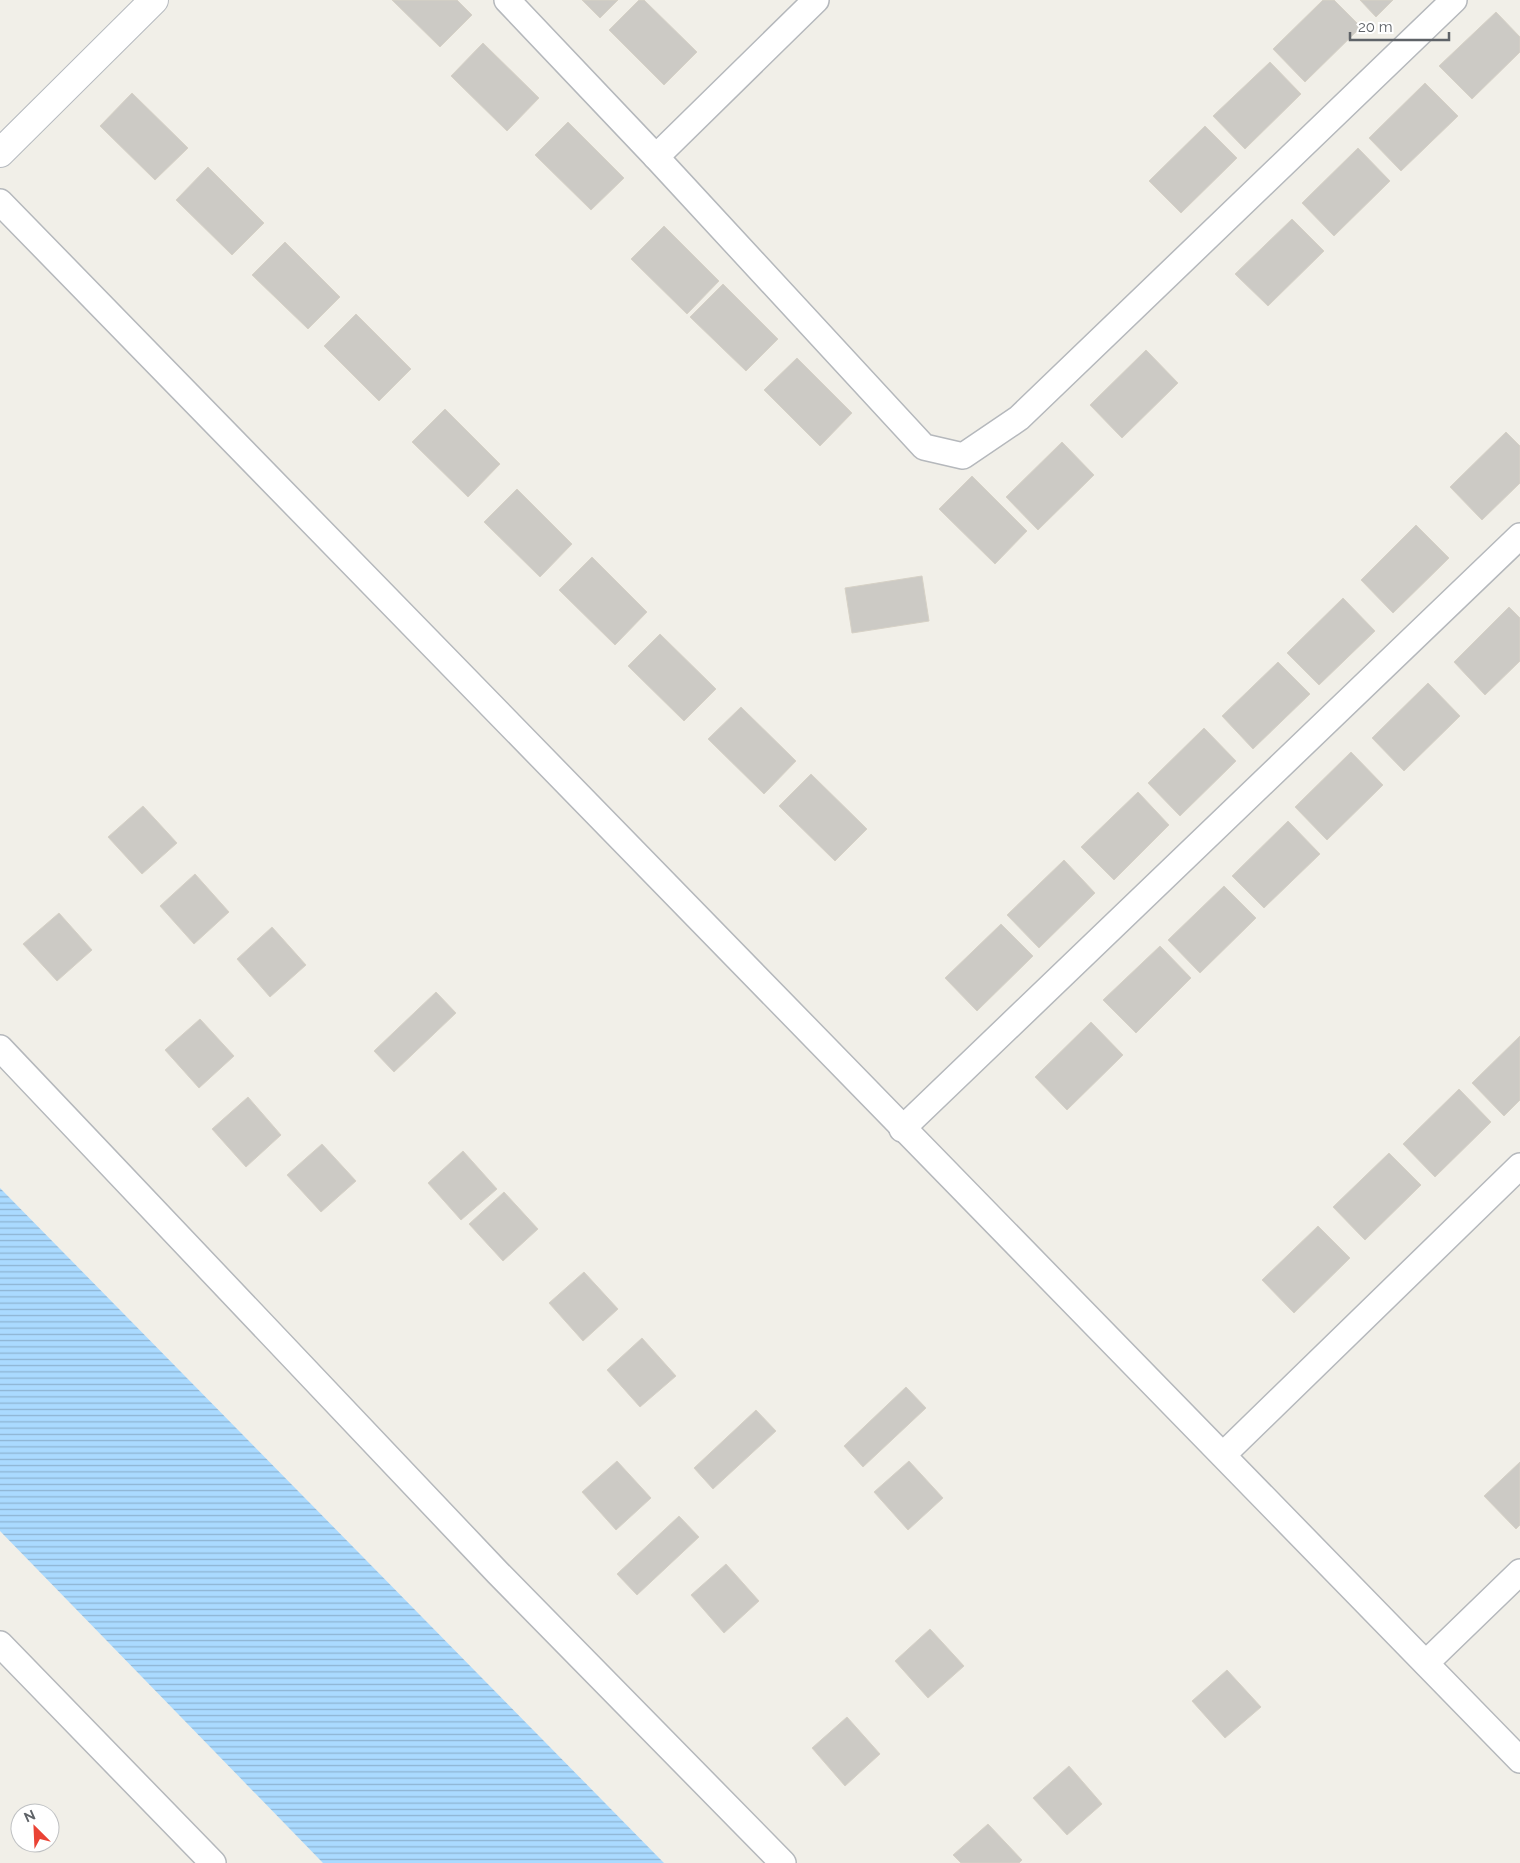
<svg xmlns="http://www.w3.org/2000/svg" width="1520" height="1863" font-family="Raleway,sans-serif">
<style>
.water{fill:url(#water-rules)}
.building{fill:#cccac5;stroke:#d6d1c6}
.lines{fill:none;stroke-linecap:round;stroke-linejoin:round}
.street-casing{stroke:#b5b8bc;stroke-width:28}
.secondary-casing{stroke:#b6babf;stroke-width:30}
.street{stroke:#fff;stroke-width:25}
.secondary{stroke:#fff;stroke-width:28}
</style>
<defs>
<pattern id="water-rules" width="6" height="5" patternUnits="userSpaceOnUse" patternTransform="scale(1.25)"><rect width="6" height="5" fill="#aadaff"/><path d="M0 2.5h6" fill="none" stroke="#8eb4d2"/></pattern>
</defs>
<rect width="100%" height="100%" fill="#f1efe8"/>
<polygon class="water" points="0,1188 664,1863 323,1863 0,1531"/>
<g class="building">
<polygon points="392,0 457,0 472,15 440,47"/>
<polygon points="582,0 618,0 600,18"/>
<polygon points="639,0 644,0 697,52 664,85 609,30"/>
<polygon points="1323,0 1334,0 1361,27 1305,82 1273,49"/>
<polygon points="1360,0 1393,0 1376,17"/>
<polygon points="1496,12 1520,37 1520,52 1472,99 1439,66"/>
<polygon points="483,43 539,98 507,131 451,76"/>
<polygon points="1270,62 1301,94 1245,149 1213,116"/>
<polygon points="1425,83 1458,116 1401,171 1369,138"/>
<polygon points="132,93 188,148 155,180 100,126"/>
<polygon points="568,122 624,178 591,210 535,155"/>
<polygon points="1205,126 1237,158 1181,213 1149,181"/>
<polygon points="1358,148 1390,181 1334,236 1302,203"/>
<polygon points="208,167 264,223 232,255 176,200"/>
<polygon points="1292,219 1324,251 1268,306 1235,274"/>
<polygon points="664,226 719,281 687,314 631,259"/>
<polygon points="285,242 340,297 308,329 252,275"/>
<polygon points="723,284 778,339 746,371 690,317"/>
<polygon points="356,314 411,369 379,401 324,346"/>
<polygon points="1146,350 1178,383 1122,438 1090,405"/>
<polygon points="797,358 852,413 820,446 764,390"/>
<polygon points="445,409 500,464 468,497 412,442"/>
<polygon points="1506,432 1520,446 1520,483 1482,520 1450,487"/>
<polygon points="1062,442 1094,475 1038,530 1006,497"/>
<polygon points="972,476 1027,531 995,564 939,509"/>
<polygon points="517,489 572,544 540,577 484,522"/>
<polygon points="1416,525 1449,558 1393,613 1361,580"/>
<polygon points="592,557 647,612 615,645 559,590"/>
<polygon points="922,576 929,621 852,633 845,588"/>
<polygon points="1343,598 1375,631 1319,685 1287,653"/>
<polygon points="1509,607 1520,618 1520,661 1485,695 1454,662"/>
<polygon points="660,634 716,689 684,721 628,666"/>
<polygon points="1278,662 1310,694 1253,749 1222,716"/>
<polygon points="1428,683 1460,716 1404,771 1372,738"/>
<polygon points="741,707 796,761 764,794 708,739"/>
<polygon points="1204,728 1236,761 1180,816 1148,783"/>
<polygon points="1351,752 1383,785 1327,840 1295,807"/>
<polygon points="811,774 867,829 835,861 779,806"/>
<polygon points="1138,792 1169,825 1114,880 1081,847"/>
<polygon points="143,806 177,843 142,874 108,837"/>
<polygon points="1288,821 1320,854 1264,908 1232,876"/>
<polygon points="1064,860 1095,893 1039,948 1007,915"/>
<polygon points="195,874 229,912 194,944 160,906"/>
<polygon points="1224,886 1256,918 1200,973 1168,940"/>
<polygon points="59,913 92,950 57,981 23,944"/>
<polygon points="1001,924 1033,956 977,1011 945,978"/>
<polygon points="272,927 306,965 270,997 237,959"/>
<polygon points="1160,946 1191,978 1136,1033 1103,1000"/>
<polygon points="436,992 456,1013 394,1072 374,1051"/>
<polygon points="200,1019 234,1056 199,1088 165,1050"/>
<polygon points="1091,1022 1123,1055 1067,1110 1035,1077"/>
<polygon points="1520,1036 1520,1100 1504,1116 1472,1083"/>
<polygon points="1459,1089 1491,1122 1435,1177 1403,1144"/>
<polygon points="248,1097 281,1135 246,1167 212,1129"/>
<polygon points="322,1144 356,1181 321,1212 287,1175"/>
<polygon points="463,1151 497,1189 461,1220 428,1183"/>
<polygon points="1389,1153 1421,1185 1365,1240 1333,1207"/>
<polygon points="504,1192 538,1229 503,1261 469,1224"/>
<polygon points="1318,1226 1350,1258 1294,1313 1262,1280"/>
<polygon points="584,1272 618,1309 583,1341 549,1303"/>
<polygon points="642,1338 676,1376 640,1407 607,1370"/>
<polygon points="906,1387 926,1408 863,1467 844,1446"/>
<polygon points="756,1410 776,1431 713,1489 694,1468"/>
<polygon points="617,1461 651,1498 616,1530 582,1492"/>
<polygon points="909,1461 943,1498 908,1530 874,1492"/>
<polygon points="1520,1462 1520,1525 1516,1529 1484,1496"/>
<polygon points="679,1516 699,1537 637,1595 617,1574"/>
<polygon points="726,1564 759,1601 724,1633 691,1595"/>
<polygon points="930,1629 964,1666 928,1698 895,1661"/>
<polygon points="1227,1670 1261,1707 1225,1738 1192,1701"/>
<polygon points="847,1717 880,1754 845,1786 812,1748"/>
<polygon points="1069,1766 1102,1804 1067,1835 1033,1798"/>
<polygon points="988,1824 1022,1860 1019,1863 961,1863 953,1855"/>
</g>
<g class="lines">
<defs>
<g id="street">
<polyline points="507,0 656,157 924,447 963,456 1019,418 1454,0"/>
<polyline points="656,157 816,0"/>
<polyline points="0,202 1520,1760"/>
<polyline points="0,1048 498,1573 783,1863"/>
<polyline points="902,1129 1520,536"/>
<polyline points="1224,1454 1520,1166"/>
<polyline points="0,1644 213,1863"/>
<polyline points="1426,1663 1520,1572"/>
</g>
<polyline id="secondary" points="0,153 154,0"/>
</defs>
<use href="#street" class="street-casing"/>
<use href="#secondary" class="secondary-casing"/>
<use href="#street" class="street"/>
<use href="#secondary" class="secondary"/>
</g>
<g transform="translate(35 1828) rotate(336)"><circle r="24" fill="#ffffff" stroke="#bfc1c3"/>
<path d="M0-4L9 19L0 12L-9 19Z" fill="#ea4335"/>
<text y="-8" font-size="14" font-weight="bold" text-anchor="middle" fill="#5f6368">N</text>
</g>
<path d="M1350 32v8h99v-8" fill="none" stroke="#5f6368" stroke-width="2.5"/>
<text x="1358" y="32" font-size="15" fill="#5f6368" stroke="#ffffff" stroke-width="4" paint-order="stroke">20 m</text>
</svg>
